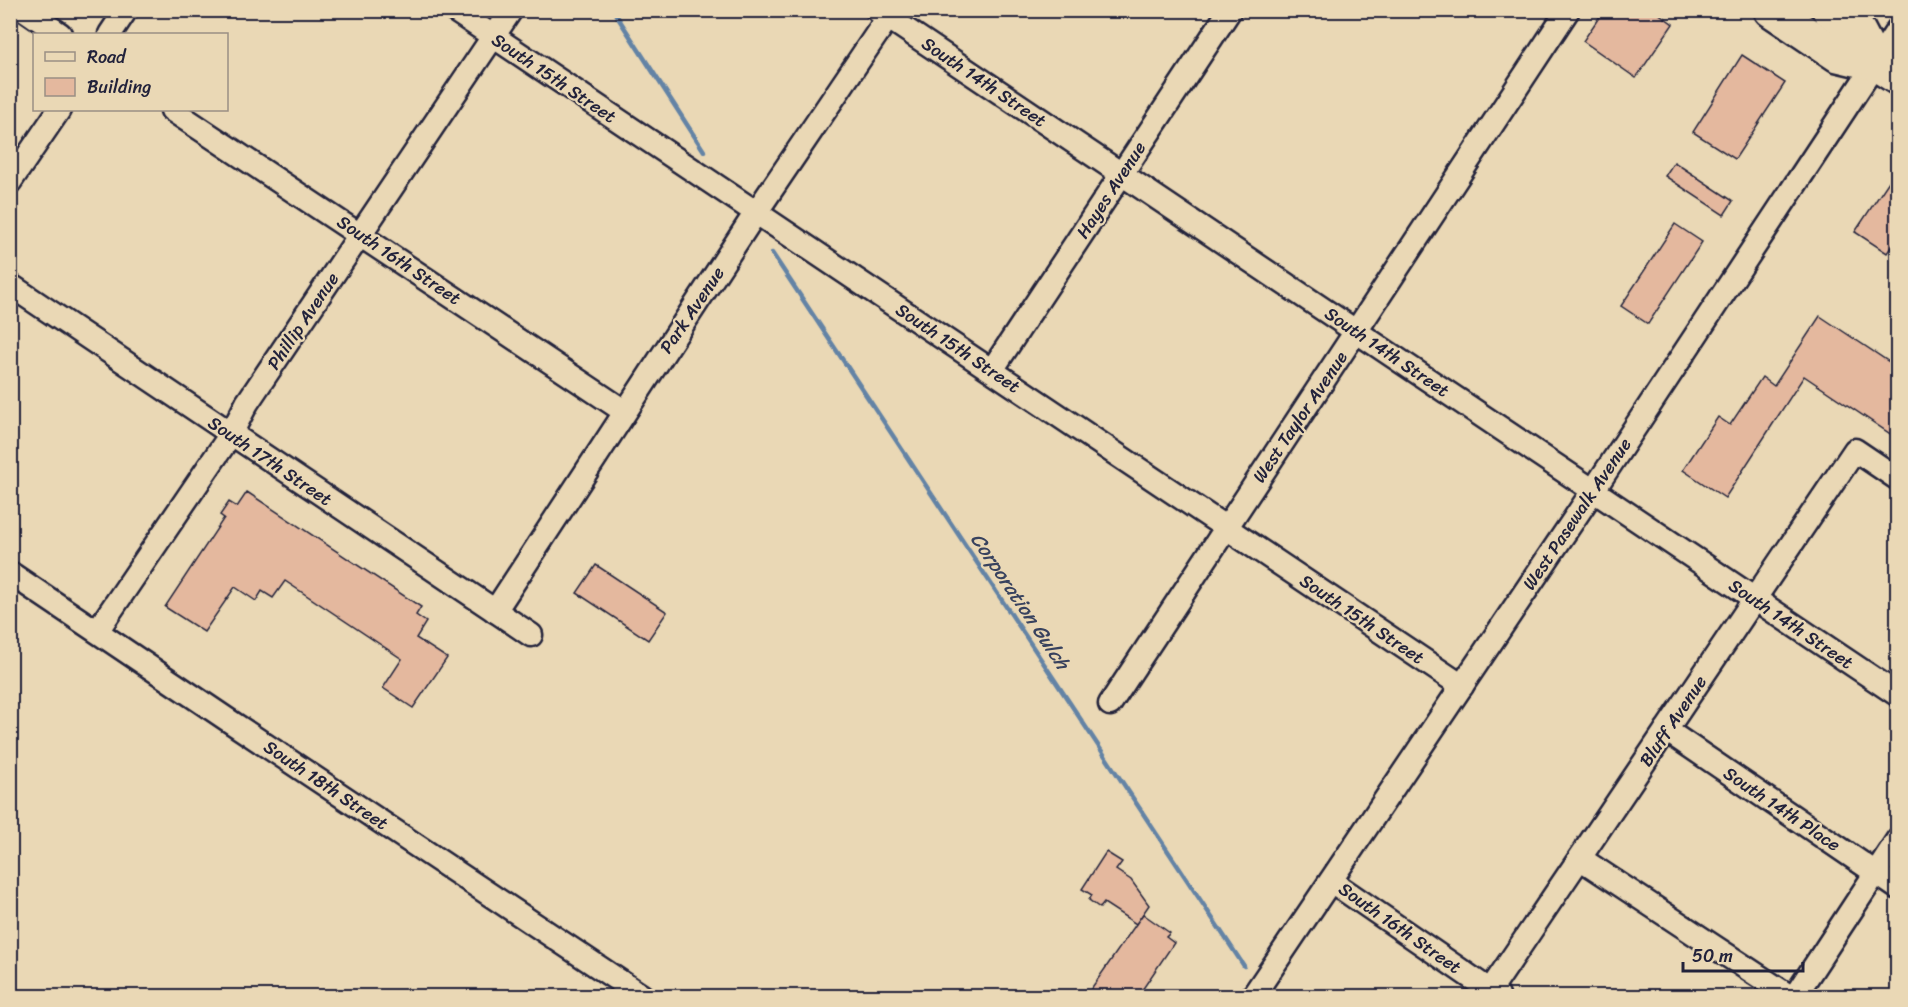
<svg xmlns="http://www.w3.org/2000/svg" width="1908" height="1007" font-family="Sriracha,sans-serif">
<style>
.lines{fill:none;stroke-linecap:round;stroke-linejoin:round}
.stream{stroke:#6383a5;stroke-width:4.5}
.building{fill:#e4b89e;stroke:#22223b;stroke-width:1.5}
.minor-casing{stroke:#22223b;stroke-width:27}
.highway-casing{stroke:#22223b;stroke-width:38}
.minor{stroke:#ead8b5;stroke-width:22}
.highway{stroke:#ead8b5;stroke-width:33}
.labels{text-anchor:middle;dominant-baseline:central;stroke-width:4.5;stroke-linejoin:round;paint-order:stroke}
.street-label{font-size:18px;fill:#22223b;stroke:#ead8b5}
.water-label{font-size:20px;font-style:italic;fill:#38425e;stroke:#ead8b5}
</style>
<rect width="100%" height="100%" fill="#ead8b5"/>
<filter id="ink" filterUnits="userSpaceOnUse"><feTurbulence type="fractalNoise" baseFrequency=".0167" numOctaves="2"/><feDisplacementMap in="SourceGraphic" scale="12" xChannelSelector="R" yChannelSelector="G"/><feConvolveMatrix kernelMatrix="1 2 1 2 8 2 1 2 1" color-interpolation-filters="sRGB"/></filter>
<g filter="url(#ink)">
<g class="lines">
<g class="stream">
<polyline points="613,10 704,151"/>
<polyline points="772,253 1244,966"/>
</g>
</g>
<g class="building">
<polygon points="1604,10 1654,10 1673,24 1636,78 1583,41"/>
<polygon points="1742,55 1785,83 1735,159 1693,132"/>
<polygon points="1674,162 1733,201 1724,215 1665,176"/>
<polygon points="1889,181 1898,187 1898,237 1887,253 1855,232"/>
<polygon points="1675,224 1702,242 1648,324 1621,306"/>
<polygon points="1820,316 1898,368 1898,439 1804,376 1725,498 1683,470 1718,417 1730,425 1762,377 1774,386"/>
<polygon points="247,492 421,607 416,615 426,622 416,638 447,658 413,708 383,688 402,659 285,581 273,598 262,591 256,601 235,587 204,632 165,607 224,518 220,515 229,502 237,507"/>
<polygon points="596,565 667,612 648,640 577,593"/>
<polygon points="1106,852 1122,862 1116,870 1131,880 1149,905 1136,924 1104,903 1100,908 1089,900 1092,895 1082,889"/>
<polygon points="1143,914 1170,933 1166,937 1174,943 1138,996 1086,996"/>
</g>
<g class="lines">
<defs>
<g id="minor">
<polyline points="25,10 60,34"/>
<polyline points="454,10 1462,686"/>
<polyline points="877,10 1898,695"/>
<polyline points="110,34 126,10"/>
<polyline points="172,110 624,411"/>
<polyline points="10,182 59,110"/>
<polyline points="10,285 531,635"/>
<polyline points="992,370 1230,10"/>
<polyline points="10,573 231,722 642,996"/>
<polyline points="495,611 755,214 893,10"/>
<polyline points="97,631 231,434 247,403 511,10"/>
<polyline points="1110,704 1568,10"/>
<polyline points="1666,730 1898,888"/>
<polyline points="1581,859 1789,996"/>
<polyline points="1331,881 1498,996"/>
<polyline points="1490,991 1855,450 1898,479"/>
<polyline points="1253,996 1593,491 1898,29"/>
<polyline points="1795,996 1898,839"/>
</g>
<g id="highway">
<polyline points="1771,10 1838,55 1876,64 1898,78"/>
<polyline points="1829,10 1858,30 1876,64"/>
</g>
</defs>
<use href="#minor" class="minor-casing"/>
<use href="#highway" class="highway-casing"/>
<use href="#minor" class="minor"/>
<use href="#highway" class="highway"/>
</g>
</g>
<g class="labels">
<g class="street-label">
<text transform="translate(554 78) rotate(34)">South 15th Street</text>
<text transform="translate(984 82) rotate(34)">South 14th Street</text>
<text transform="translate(1111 190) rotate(-57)">Hayes Avenue</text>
<text transform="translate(399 260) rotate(34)">South 16th Street</text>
<text transform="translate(692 310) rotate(-56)">Park Avenue</text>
<text transform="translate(303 321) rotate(-56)">Phillip Avenue</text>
<text transform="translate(958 348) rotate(34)">South 15th Street</text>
<text transform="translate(1387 352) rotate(34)">South 14th Street</text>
<text transform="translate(1300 417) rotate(-56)">West Taylor Avenue</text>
<text transform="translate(270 461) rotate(34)">South 17th Street</text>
<text transform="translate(1577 514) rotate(-56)">West Pasewalk Avenue</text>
<text transform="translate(1362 619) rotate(34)">South 15th Street</text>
<text transform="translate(1791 624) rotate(34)">South 14th Street</text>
<text transform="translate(1673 721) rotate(-56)">Bluff Avenue</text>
<text transform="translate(326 785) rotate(34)">South 18th Street</text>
<text transform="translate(1782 809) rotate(34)">South 14th Place</text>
<text transform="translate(1400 928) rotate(35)">South 16th Street</text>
</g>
<g class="water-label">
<text transform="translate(1020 601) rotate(56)">Corporation Gulch</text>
</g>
</g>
<rect width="1908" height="1007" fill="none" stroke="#ead8b5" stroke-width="36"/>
<rect x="18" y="18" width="1872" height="971" fill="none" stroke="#22223b" stroke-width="2" filter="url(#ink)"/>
<rect x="33" y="33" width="195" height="78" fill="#ead8b5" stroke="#9a8f84" stroke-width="1.5"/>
<rect x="45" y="52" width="30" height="9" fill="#ead8b5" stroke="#9a8f84" stroke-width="1.5"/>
<text x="87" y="63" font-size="18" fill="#22223b">Road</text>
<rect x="45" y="78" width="30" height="18" fill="#e4b89e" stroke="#9a8f84" stroke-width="1.5"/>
<text x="87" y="93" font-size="18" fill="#22223b">Building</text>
<path d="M1683 962v9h120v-9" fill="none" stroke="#22223b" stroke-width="3"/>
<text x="1692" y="962" font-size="18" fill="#22223b" stroke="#ead8b5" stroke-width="4.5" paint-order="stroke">50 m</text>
</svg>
